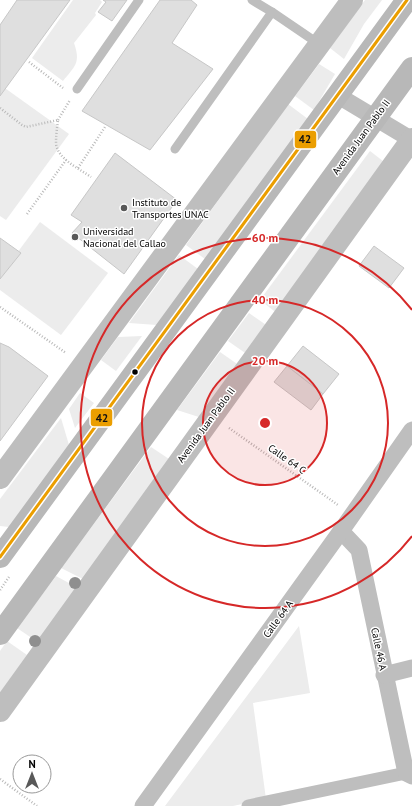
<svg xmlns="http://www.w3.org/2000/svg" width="412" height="806" font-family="'PT Sans',sans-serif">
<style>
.green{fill:#ececec}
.building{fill:#dfdfdf;stroke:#c7c7c7}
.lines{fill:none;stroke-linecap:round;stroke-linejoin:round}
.path{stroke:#b9b9b9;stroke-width:2.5;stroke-dasharray:1 2;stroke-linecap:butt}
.service{stroke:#bebebe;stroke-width:9}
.pedestrian{stroke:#bebebe;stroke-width:13}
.minor{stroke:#bebebe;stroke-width:17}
.tertiary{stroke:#bebebe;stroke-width:22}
.secondary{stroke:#b8b8b8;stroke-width:22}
.bus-1-casing{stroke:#fff;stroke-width:6}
.bus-1{stroke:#eb9e00;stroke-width:3}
.tree{fill:#8f8f8f}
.ring{fill:none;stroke:#d62828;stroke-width:2}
.poi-dot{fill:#595959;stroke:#fff;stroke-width:1.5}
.bus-dot{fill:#000;stroke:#fff;stroke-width:1.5}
.labels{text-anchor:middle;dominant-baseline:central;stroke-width:3;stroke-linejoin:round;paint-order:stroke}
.street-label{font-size:10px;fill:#000;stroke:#fff}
.poi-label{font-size:10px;fill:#000;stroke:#fff;text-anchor:start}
.centre{fill:#d62828;stroke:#fff;stroke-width:2}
.ring-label{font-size:12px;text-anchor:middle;font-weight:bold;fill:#d62828;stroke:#fff;stroke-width:3;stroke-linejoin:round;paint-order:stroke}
.line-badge{stroke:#fff;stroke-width:1.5}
.pale-badge-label{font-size:11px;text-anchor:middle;font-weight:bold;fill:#111}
</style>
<rect width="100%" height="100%" fill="#fff"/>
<g class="green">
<path d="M73,0H100L102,2L95,13L96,15L74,43C81,63 75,66 63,81L32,58Z"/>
<polygon points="365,0 382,0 364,24 344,59 330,48"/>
<polygon points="319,64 335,74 314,110 295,96"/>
<polygon points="2,86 69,134 6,220 0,216 0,88"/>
<polygon points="288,104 308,119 205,259 186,245"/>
<polygon points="370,151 388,165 278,314 260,300"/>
<polygon points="40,222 108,273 61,335 0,290 0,276"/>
<polygon points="179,255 198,269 157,325 129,323"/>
<polygon points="249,313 269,327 248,355 228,341"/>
<polygon points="142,336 116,371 101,360 118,337"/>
<polygon points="220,352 240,366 202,418 177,410"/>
<polygon points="80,393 94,403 75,428 69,409"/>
<polygon points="61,418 69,445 9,527 0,526 0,499"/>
<polygon points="151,447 172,461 85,580 61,568"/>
<polygon points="56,576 78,588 39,643 17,628"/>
<polygon points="299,626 310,693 253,703 266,799 233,806 165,806"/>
<polygon points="7,641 27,655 0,693 0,651"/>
</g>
<g class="building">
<polygon points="17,0 70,0 0,96 0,25"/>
<polygon points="103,0 127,0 112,21 98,12 106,2"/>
<polygon points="160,0 191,0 197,5 172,43 213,69 150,150 82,111"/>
<polygon points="115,153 177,200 124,274 72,233 82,222 71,215"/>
<polygon points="0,238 21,253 0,279"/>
<polygon points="374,246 404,268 389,288 359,266"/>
<polygon points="0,343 9,347 48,376 0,441"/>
<polygon points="303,346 339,374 323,394 287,366"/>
<polygon points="287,366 323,394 311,410 274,382"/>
</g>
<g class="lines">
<g class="path">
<polyline points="29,62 63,88"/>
<path d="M0,108L22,125L26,127L58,120C57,128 56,135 56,143C57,159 80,169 91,177"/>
<polyline points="58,120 70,100"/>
<polyline points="78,168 105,127"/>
<polyline points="27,214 66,160"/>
<polyline points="0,307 66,353"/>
<polyline points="229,428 338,505"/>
<polyline points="0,590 9,577"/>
<polyline points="0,779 37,806"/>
</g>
<g class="service">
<polyline points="272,12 319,44"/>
<polyline points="77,89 139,0"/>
<polyline points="175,149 272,12 252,0"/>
</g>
<polyline class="pedestrian" points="248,806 406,773"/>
<g class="minor">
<polyline points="337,95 412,140"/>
<polyline points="341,531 359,550 406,773 412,776"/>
<polyline points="384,675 412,668"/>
<polyline points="143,806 341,531 412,430"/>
</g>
<g class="tertiary">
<polyline points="0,478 352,0"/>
<polyline points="0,711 412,139"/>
</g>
<g class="secondary">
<polyline points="0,557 407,0"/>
<polyline points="0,634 412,68"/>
</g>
<defs>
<polyline id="bus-1" points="0,557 407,0"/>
</defs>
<use href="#bus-1" class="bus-1-casing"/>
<use href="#bus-1" class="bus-1"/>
</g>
<g class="tree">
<circle cx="75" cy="583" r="6"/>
<circle cx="35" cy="641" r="6"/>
</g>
<circle cx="265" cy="423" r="62" fill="#d62828" fill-opacity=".12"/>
<g class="ring">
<circle cx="265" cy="423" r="62"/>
<circle cx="265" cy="423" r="123"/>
<path d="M412 536A185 185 0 1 1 412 310"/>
</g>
<g class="poi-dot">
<circle cx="124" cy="208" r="4"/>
<circle cx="75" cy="237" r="4"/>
</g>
<circle class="bus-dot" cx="135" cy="372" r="3.5"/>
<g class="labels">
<g class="street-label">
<text transform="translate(361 137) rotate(-54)">Avenida Juan Pablo II</text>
<text transform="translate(206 425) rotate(-54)">Avenida Juan Pablo II</text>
<text transform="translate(287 459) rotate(35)">Calle 64 C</text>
<text transform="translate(278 619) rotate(-54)">Calle 64 A</text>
<text transform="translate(379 649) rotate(78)">Calle 46 A</text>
</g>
<g class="poi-label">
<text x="132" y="202">Instituto de<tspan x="132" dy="12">Transportes UNAC</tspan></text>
<text x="83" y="231">Universidad<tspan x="83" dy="12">Nacional del Callao</tspan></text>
</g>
</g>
<circle cx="265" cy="423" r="6" class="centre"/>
<g class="ring-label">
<text x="265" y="242">60 m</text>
<text x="265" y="304">40 m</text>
<text x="265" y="365">20 m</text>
</g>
<g class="line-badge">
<rect x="294" y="130" width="23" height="19" rx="4" fill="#eb9e00"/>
<rect x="90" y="408" width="23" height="19" rx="4" fill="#eb9e00"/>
</g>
<g class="pale-badge-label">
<text x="305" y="143">42</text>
<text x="102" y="422">42</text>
</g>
<g transform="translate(32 774)"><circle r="19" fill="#ffffff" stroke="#999999"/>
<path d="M0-3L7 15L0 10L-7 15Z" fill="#595959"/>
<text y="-6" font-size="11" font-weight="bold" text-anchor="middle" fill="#000000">N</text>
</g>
</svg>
